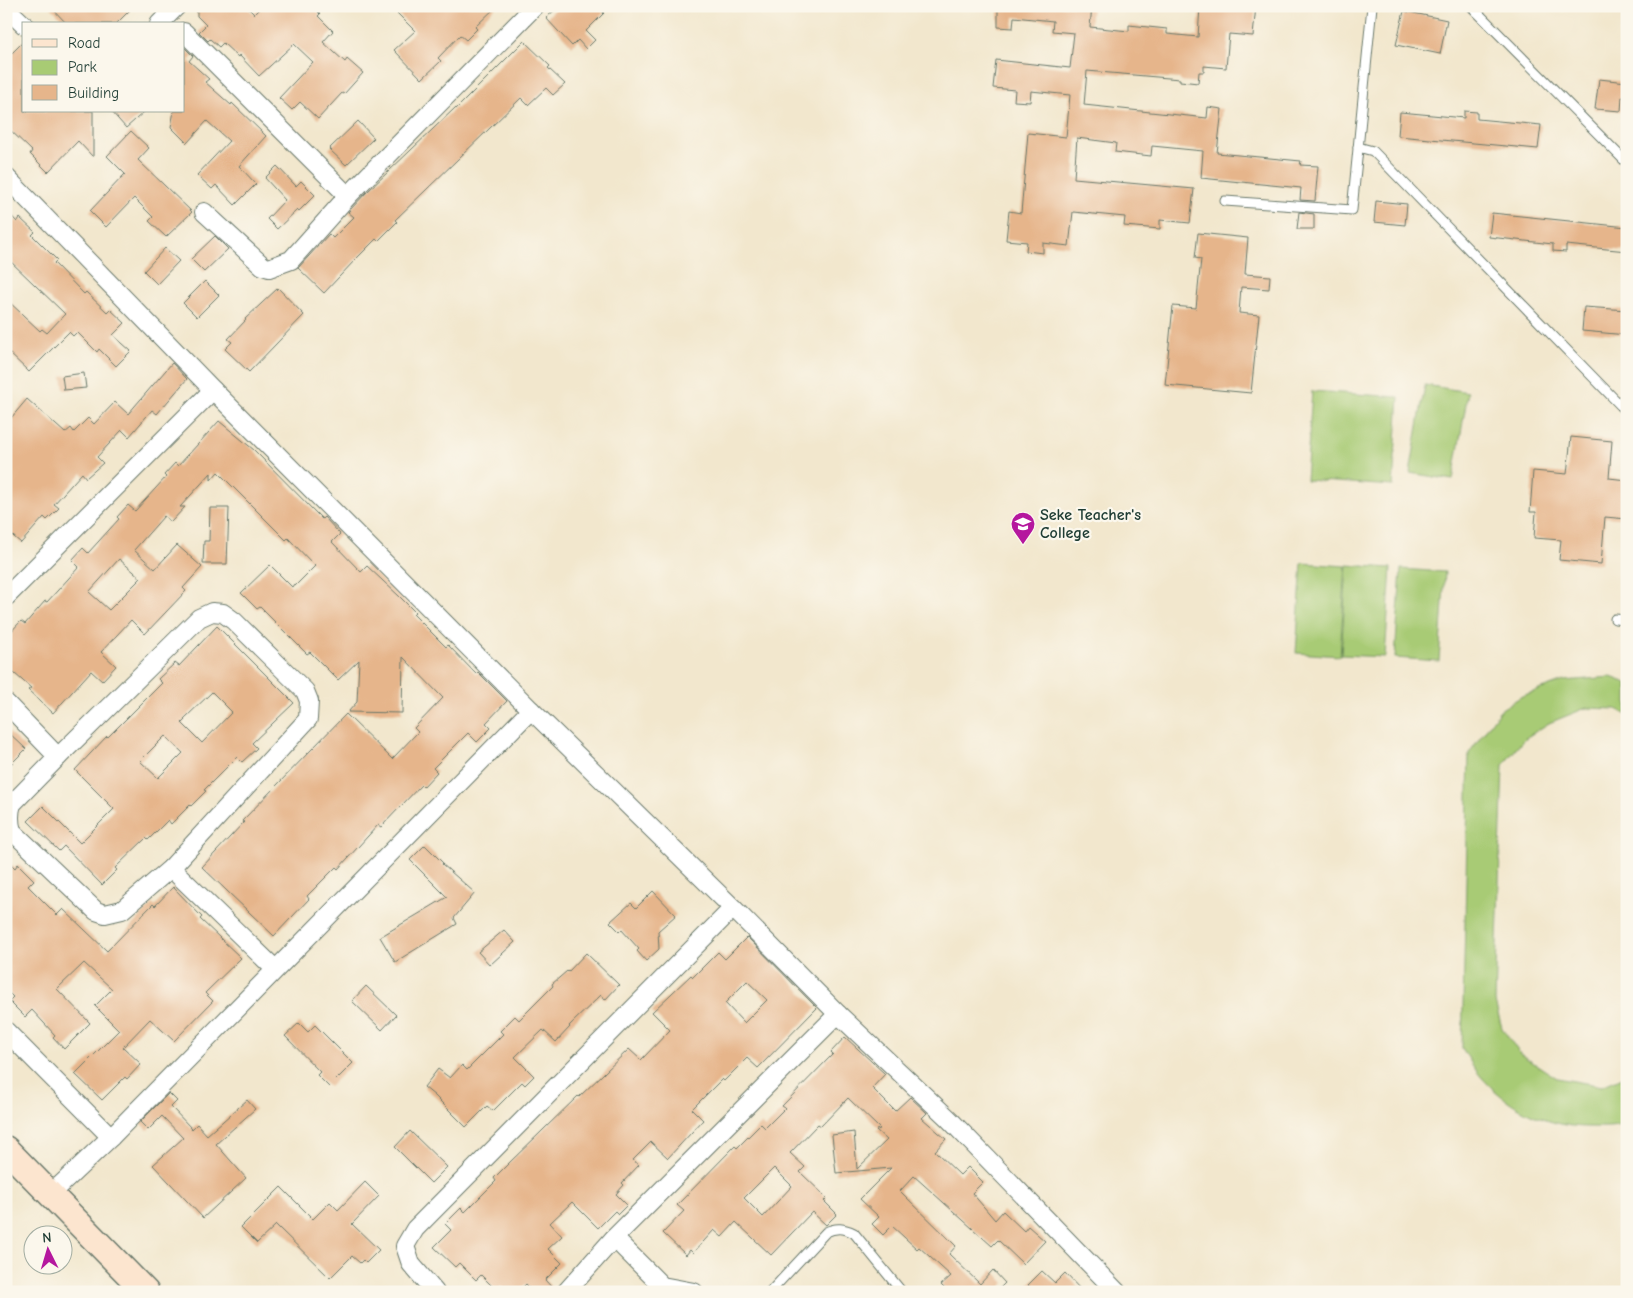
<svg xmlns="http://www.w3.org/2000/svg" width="1633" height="1298" font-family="'Comic Neue',sans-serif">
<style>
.green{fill:#a8cb74;stroke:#648454}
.building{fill:#e6b58b;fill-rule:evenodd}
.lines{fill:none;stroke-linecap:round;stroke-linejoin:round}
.lane-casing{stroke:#69786a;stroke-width:11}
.street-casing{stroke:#69786a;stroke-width:20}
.secondary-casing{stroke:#69786a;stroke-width:28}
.lane{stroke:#fff;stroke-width:9}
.street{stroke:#fff;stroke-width:18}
.secondary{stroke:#fce5cf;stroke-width:25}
.labels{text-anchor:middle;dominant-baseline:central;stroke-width:4.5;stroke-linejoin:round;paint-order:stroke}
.poi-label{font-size:16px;font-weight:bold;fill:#1f3d34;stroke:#fbf7ec;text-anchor:start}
</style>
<rect width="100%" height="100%" fill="#fbf7ec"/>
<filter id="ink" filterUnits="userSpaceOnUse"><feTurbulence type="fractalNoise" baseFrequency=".02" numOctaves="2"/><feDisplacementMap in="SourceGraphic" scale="10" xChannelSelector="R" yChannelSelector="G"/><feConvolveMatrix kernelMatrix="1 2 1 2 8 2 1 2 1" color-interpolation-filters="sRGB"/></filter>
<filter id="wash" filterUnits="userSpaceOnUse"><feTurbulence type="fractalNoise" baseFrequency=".0096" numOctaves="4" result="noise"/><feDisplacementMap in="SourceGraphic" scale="20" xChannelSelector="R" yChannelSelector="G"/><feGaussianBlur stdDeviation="1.12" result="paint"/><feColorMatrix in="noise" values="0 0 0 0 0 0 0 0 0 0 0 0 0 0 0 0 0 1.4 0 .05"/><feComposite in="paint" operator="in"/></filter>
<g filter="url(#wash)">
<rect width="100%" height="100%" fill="#f2e7cd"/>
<g class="green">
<polygon points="1425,385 1468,392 1453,480 1410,473"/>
<polygon points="1312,391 1399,397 1393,486 1306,480"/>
<polygon points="1302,563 1346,566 1340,656 1296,653"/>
<polygon points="1347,565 1391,568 1385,657 1341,655"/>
<polygon points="1401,569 1445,572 1439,661 1395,658"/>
<path d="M1611,677L1627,683V715L1616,709L1586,708L1549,723L1524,739L1503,765L1495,1002L1502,1028L1520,1054L1557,1078L1602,1086L1627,1075V1123C1616,1128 1605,1127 1593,1127C1551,1128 1512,1110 1484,1080C1475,1071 1469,1059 1462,1048L1469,753L1500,710L1522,696L1564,681Z"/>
</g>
<g id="blocks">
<g class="building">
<polygon points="50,6 134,6 116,24 67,24"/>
<polygon points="197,6 246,6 254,14 262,6 312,6 320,14 318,16 333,31 323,42 345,62 347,59 363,73 344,94 342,93 318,119 300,102 292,110 279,98 313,62 294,44 259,76 239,55 238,57 223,43 219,47 210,39 208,41 199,32 206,25 197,16"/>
<polygon points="390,6 497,6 475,27 477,29 466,40 460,35 438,58 441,61 422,79 394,50 415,31"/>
<polygon points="559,6 597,6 604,13 586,31 595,40 586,49 578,40 572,46 546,18"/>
<polygon points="998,6 1092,6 1090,27 1129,31 1129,25 1167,29 1167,34 1198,37 1200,6 1256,6 1253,36 1229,34 1226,68 1204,66 1204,72 1199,72 1198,83 1180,81 1180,79 1087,71 1084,105 1207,118 1208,107 1222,109 1217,153 1301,161 1300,165 1318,166 1315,201 1300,200 1301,188 1201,178 1203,151 1152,146 1151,156 1115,152 1116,143 1077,138 1074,178 1194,189 1190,223 1160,220 1160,229 1124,226 1125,217 1073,212 1069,246 1043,243 1043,253 1026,251 1027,242 1006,240 1009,211 1021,213 1028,133 1066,137 1070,95 1031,91 1030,102 1014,101 1015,90 993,88 996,60 1070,68 1074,33 1052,31 1053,21 1014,17 1013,28 998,27"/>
<polygon points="1404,11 1447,20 1440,54 1396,45"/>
<polygon points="24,41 24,111 93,111 93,157 78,141 48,172 30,154 32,151 6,126 6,59"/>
<polygon points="524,41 550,66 548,68 565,84 553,95 546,88 528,105 521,98 395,220 397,222 378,241 376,239 355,260 324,293 298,268 329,234 333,238 354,217 348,212 367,192 455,108 456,109"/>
<polygon points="184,47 193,56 189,61 209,79 205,82 231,105 232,103 266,136 239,166 256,184 235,205 216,185 212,189 197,175 229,141 207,121 187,143 171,127 174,111 184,111"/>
<polygon points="1599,79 1627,82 1627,98 1622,97 1621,111 1595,109"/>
<polygon points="111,111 145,111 126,128"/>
<polygon points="1464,111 1477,112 1477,119 1541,125 1538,149 1398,136 1400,112 1464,118"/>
<polygon points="358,121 374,138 346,165 329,149"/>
<polygon points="131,131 149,148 138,160 192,212 166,237 149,221 153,217 134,198 106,227 90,211 125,174 107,156"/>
<polygon points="277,166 296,186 301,181 315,195 298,212 297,210 277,229 267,219 285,200 265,178"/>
<polygon points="1376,201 1407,204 1405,225 1374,222"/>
<polygon points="6,210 17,222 20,218 35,232 32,235 57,260 54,263 84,294 86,292 107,312 110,309 125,323 113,335 131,351 116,366 99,349 97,352 77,332 73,336 69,332 29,372 6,350 6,299 40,331 42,329 47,333 65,314 6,257"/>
<polygon points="1299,212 1314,214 1314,229 1297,229"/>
<polygon points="1492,213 1627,227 1627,251 1566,245 1566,252 1553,251 1553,244 1489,237"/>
<polygon points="1198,233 1248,238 1245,274 1270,276 1269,289 1241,287 1239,313 1259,315 1251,393 1165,385 1173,306 1196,308 1201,259 1195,258"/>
<polygon points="215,236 228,249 204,272 191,259"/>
<polygon points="165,248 179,261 157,284 144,271"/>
<polygon points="205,281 219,295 197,317 183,303"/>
<polygon points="278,288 304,315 249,372 225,349 232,342 228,339 246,320 245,319"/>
<polygon points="1584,307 1627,310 1627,335 1582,331"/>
<polygon points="172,363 187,379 157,414 152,410 129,437 122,430 97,457 103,463 86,478 82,473 54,504 59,508 47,520 44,517 21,543 6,530 6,424 27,399 65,433 71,428 74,432 88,418 94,424 115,402 128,414"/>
<polygon points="84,373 86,388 64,390 62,376"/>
<path d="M219,421L254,450L322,519L324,517L340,534L332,542L361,572L367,566L399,596L415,612L413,614L446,647L448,645L476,674L478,672L507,701L486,723L491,728L477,742L468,733L433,768L437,772L423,787L421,785L381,827L378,825L338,869L336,867L307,896L309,899L274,936L202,867L244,822L242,821L346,714L392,759L418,732L414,728L443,698L403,657L402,713L348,712L357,702L359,660L338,680L310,652L307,654L260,607L257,609L241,593L270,565L292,587L294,584L295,586L315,566L288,538L286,540L218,472L211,480V473L180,507H185L171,522L164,516L134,550L155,569L177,545L202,567L183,588L186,591L145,634L131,620L101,652L116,666L102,681L91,671L53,713L28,690L31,688L6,666V637L21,621L25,624L45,601L47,602L79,567L72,560L83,548L88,553L119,519L117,517L128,505L135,511L166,477L164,475L175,463L178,466ZM119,559L141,578L109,610L89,592Z"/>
<polygon points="1571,437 1612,441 1609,478 1627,480 1627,519 1605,517 1601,564 1559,560 1561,540 1534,538 1536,512 1530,512 1533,471 1567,474"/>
<polygon points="210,508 229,508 227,564 203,564 204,541 209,541"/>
<path d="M217,626L294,703L252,743L257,748L242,762L237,757L204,790L206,791L191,806L190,805L171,824L168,820L148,840L146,838L115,868L117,870L102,885L64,846L59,851L28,821L43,806L80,843L114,809L75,770L107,736L108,737L162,683L158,679L175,663L179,666ZM212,692L232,712L202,743L182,723L185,720L184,719ZM165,736L183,753L158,778L140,761Z"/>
<polygon points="6,730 26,749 6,769"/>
<polygon points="425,845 443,863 442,864 475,893 454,918 457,924 395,962 380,937 447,897 410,860"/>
<polygon points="6,859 15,868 18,864 34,880 28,886 57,915 63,909 107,951 153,904 155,906 173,887 202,917 200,919 241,958 205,993 213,1001 174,1041 150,1019 123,1047 141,1064 127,1079 125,1077 102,1100 75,1074 119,1030 95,1006 112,989 84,963 57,989 90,1023 64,1049 53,1037 55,1035 32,1010 25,1017 9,1001 13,997 6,990"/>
<polygon points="653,891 676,915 658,931 659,949 646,961 637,951 639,949 621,929 619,931 610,922 631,903 636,908"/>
<polygon points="504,930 515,942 490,965 478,952"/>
<path d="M747,937L817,1008L758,1068L747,1058L724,1081L722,1079L692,1109L703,1120L668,1158L651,1142L633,1160L639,1165L622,1183L624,1185L616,1194L627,1205L618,1214L615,1211L598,1228L572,1202L550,1223L562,1236L548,1249L562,1263L545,1280L556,1292H534L526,1284L518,1292H507L501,1286L497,1291L481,1275L476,1280L459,1263L455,1267L434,1247L451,1230L445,1224L461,1208L465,1212L496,1181L494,1178L508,1164L578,1096L579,1097L629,1049L641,1060L670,1030L652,1012L691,975L693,977L718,952L725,959ZM747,981L767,1000L744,1023L725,1003Z"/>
<polygon points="586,953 619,985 605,1000 601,995 569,1026 570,1027 556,1042 543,1030 515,1057 534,1076 525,1085 522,1082 493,1111 487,1106 466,1127 435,1096 424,1087 438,1069 450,1078 462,1065 467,1070 503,1034 500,1031 515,1016 519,1020 553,986 552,984 567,971 568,972"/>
<polygon points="366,986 396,1015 382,1030 352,1001"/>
<polygon points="299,1023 308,1032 315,1025 353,1063 329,1087 317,1075 320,1072 285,1036"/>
<path d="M845,1037L885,1074L872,1088L895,1111L910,1097L927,1113L922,1118L946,1139L935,1151L960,1175L968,1167L983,1182L972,1193L995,1220L1003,1211L1024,1231L1028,1226L1045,1241L1023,1264L998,1240L992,1246L914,1176L900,1191L956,1246L949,1254L980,1284L993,1270L1005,1283L996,1292H948L941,1285L951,1276L919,1247L917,1249L892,1226L883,1235L872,1224L879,1217L860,1199L891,1168L836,1173L832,1135L854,1132L857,1169L887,1140L876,1130L880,1129L848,1098L821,1126L818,1124L790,1153L805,1167L800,1172L827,1198L824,1201L837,1214L826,1225L812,1212L771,1255L736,1222L722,1237L714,1230L693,1253L690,1250L686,1255L663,1233L684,1211L677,1205L735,1146L737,1148L761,1124L765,1128L785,1108L782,1106L833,1054L831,1052ZM774,1168L792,1186L763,1217L744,1198Z"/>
<polygon points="169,1093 177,1101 171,1107 192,1129 197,1124 207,1135 247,1100 255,1109 216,1144 246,1178 203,1218 153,1165 183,1138 162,1116 148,1130 140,1122"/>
<polygon points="410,1131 447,1167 431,1183 395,1147"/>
<polygon points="365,1182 379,1196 352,1224 379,1250 366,1263 363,1260 360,1263 352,1256 330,1278 276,1225 257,1243 241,1227 281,1187 313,1219 330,1202 338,1210"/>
<polygon points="1042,1271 1055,1283 1065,1273 1083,1292 1035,1292 1028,1285"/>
</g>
</g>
</g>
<g filter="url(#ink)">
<use href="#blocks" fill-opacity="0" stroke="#69786a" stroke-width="1"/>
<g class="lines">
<defs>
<g id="lane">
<polyline points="1471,6 1627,163"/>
<polyline points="1358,147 1373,151 1627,412"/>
<polyline points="1225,201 1352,210 1372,6"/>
<polyline points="1615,619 1627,620"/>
<path d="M770,1292L826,1232C836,1227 844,1228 854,1233L902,1292"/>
</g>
<g id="street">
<polyline points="6,8 24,25"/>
<polyline points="159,24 177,6"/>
<polyline points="184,32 348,196"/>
<polyline points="6,177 213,390 531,710 733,908 838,1014 949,1119 1117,1292"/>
<polyline points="204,212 263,266 269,268 291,260 348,196 535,6"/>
<polyline points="6,597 213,390"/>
<path d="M212,612L223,613L234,621L305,691L309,701L308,719L171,868L122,910L105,914L96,911L12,831C9,821 9,814 12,804L58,757L199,618Z"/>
<polyline points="6,703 58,757"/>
<polyline points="171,868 275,969"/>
<polyline points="6,1031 111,1137"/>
<polyline points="51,1194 111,1137 531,710"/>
<polyline points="614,1238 662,1286 694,1292"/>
<polyline points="435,1292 411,1264 405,1246 415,1229 733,908"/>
<polyline points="566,1292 614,1238 838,1014"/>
</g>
<polyline id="secondary" points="6,1149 146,1292"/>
</defs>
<use href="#lane" class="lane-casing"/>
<use href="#street" class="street-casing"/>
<use href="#secondary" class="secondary-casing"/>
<use href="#lane" class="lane"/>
<use href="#street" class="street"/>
<use href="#secondary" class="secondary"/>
</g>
</g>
<defs>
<symbol id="university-pin" viewBox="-11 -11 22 30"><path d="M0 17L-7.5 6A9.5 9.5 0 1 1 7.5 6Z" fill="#b5179e" stroke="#fbf7ec"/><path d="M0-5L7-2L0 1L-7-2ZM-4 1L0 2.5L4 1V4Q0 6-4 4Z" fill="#fff"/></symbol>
</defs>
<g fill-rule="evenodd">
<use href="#university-pin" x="1009" y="510" width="28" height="38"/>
</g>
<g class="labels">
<g class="poi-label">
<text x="1040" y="515">Seke Teacher's<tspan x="1040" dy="18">College</tspan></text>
</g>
</g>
<rect width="1633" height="1298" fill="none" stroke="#fbf7ec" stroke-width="25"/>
<rect x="22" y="22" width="162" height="90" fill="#fbf7ec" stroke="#a3ada2"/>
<rect x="32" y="39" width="25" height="8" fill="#fce5cf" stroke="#a3ada2"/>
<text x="68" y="48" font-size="15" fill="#1f3d34">Road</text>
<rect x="32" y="60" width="25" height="15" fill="#a8cb74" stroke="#a3ada2"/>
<text x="68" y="72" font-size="15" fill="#1f3d34">Park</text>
<rect x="32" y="85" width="25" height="15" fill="#e6b58b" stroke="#a3ada2"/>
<text x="68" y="98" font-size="15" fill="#1f3d34">Building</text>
<g transform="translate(48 1250) rotate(355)"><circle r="24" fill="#fbf7ec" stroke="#a3ada2"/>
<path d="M0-4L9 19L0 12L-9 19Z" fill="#b5179e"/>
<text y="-8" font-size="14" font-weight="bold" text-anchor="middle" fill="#1f3d34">N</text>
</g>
</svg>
